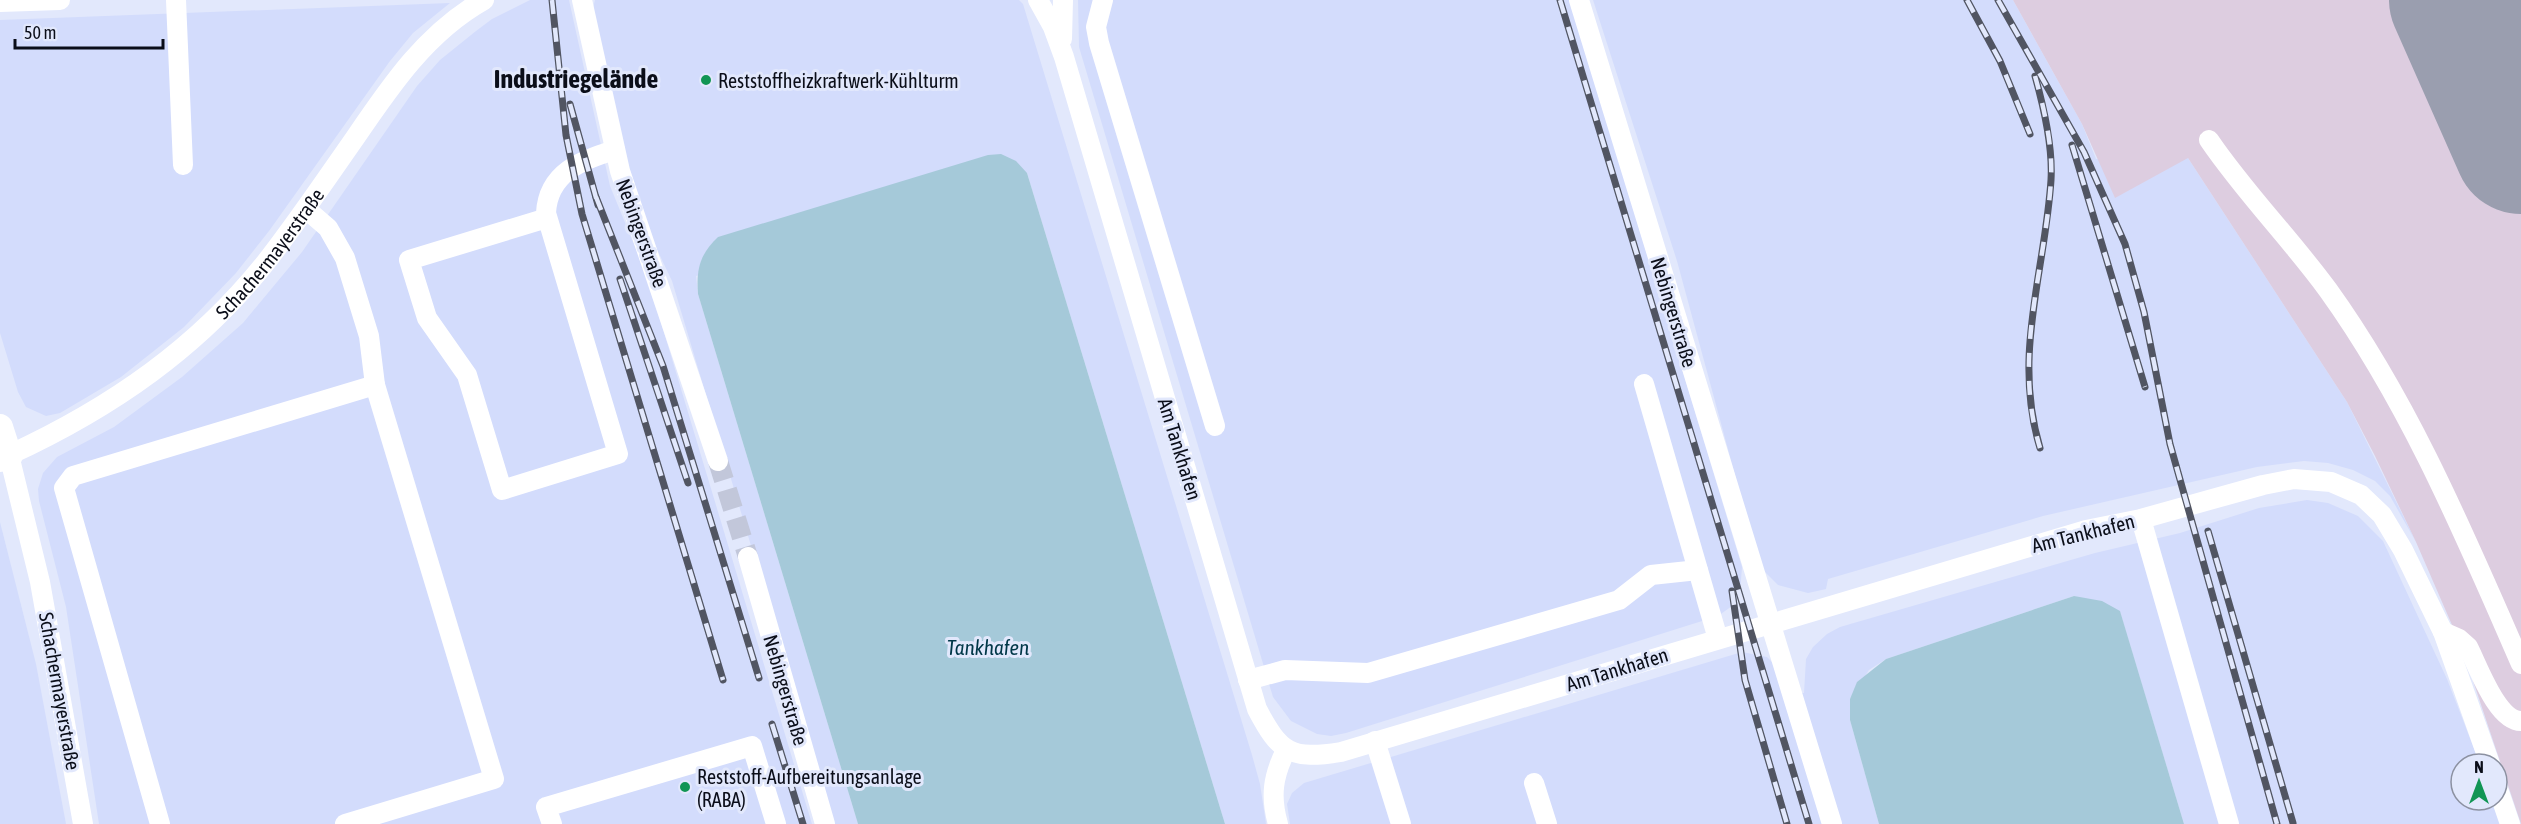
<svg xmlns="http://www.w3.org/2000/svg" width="2521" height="824" font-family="'Asap Condensed',sans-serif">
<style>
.built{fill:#d3dcfc}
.green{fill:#ddcde0}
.water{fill:#a5c9d9}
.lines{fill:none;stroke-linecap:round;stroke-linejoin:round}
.runway{stroke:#9a9eaf;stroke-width:134}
.minor-tunnel{stroke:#c2c7da;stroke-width:20;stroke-dasharray:20 10;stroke-linecap:butt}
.minor{stroke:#fff;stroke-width:20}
.major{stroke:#fff;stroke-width:26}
.highway{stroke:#fff;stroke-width:28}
.rail-casing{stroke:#515562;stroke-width:7}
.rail{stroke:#e2e8fc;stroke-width:4.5;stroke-dasharray:14;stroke-linecap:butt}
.poi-dot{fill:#119554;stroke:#e2e8fc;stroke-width:2}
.labels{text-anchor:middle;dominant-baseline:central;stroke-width:6;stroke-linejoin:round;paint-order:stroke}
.poi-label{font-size:20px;fill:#0b0e19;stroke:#e2e8fc;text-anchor:start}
.street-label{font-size:20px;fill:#0b0e19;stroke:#e2e8fc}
.water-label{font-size:21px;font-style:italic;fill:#003748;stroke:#e2e8fc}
.district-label{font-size:26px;font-weight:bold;fill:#0b0e19;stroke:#e2e8fc}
</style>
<rect width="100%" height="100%" fill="#e2e8fc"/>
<g class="built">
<polygon points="530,0 569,0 610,186 647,276 812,824 99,824 66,607 39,501 38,489 43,473 57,457 114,427 182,377 243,323 302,252 417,86 440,60 476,31 492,19"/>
<polygon points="595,0 1019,0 1023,4 1252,755 1260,784 1266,824 1225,824 1027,173 696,276 698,294 858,824 834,824 672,281 652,239 633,189 593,8"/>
<polygon points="1078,0 1570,0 1742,567 1740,592 1732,606 1718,616 1346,733 1331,736 1317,734 1291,721 1273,697 1079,47"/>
<polygon points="1593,0 2013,0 2082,124 2096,159 2188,158 2347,402 2416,542 2390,496 2375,481 2353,470 2328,463 2304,461 2257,467 2043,516 1828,579 1826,589 1808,593 1778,585 1763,570 1758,560 1677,261"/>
<polygon points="450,3 413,33 390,61 269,231 236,273 184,327 121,377 60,413 46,416 26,407 18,392 0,333 0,20"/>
<polygon points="2307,500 2328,503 2358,516 2383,541 2447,679 2480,764 2461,764 2461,800 2493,800 2500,824 2184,824 2120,612 2074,596 1886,659 1869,670 1850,699 1850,720 1879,824 1840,824 1800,693 1804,693 1806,659 1813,647 1827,634 1840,627 2095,553 2180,533 2259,508"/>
<polygon points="0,522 36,664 66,824 0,824"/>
<polygon points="1742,652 1767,657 1778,668 1826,824 1290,824 1287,804 1292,793 1304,783"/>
</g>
<polygon class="green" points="2013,0 2521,0 2521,824 2462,648 2416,542 2375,456 2347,402 2188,158 2115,198 2082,124"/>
<g class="water">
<path d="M1001,154L1016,161L1027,173L1225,824H858L698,294C696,269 700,254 718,237L988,155Z"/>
<polygon points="2074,596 2102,601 2120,611 2184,824 1879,824 1850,720 1850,699 1857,682 1886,659"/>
</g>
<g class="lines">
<polyline class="runway" points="2456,0 2521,147"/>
<polyline class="minor-tunnel" points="718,461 748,557"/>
<g class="minor">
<polyline points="176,0 183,165"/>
<polyline points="582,0 620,171 718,461"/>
<path d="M1038,0L1053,27L1064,57L1257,709C1280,753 1291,760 1341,752L2086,530L2141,519L2263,485L2294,479L2331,482L2361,495L2382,515L2403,550L2443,632L2490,764"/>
<polyline points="1103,0 1096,27 1099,43 1215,426"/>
<polyline points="1579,0 1832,824"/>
<polyline points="0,2 60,0"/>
<polyline points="1062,39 1063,0"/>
<path d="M2209,140C2245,193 2290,238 2328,290C2410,404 2465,536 2521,664"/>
<path d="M547,218L409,260L427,318L467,375L502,490L618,454L546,213C548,173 581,160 615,150"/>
<polyline points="1644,384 1718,639"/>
<polyline points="2141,519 2229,824"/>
<polyline points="748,557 825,824"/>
<path d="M2443,632L2459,639L2468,647C2478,666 2497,721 2521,721"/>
<polyline points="1248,680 1285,670 1368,673 1619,600 1651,575 1698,570"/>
<polyline points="1375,741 1401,824"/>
<polyline points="1534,783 1547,824"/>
<polyline points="2497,786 2510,824"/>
<path id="s1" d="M83,824L40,582L9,455C111,408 200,347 270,257C300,218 327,178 355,138C391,85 427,32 484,0"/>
<polyline points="160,824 64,488 73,476 375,385 369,336 345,258 328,228 306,209"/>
<polyline points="345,824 494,779 375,385"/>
<polyline points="552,824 546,807 752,746 776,824"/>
<path d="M1278,824C1270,796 1273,776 1286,750"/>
</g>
<polyline class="major" points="0,427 9,455"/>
<polyline class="highway" points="0,458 9,455"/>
<defs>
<g id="rail">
<polyline points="552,0 566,135 582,214 723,680"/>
<polyline points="1560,0 1809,824"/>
<polyline points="1967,0 2000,61 2030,134"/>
<polyline points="1998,0 2084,152 2125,244 2144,312 2170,444 2277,824"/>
<path d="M2035,76C2044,108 2053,146 2051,180C2045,272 2012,355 2040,448"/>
<polyline points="570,104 598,205"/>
<polyline points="2072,145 2145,387"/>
<polyline points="596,197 663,366 759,678"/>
<polyline points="620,279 688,483"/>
<polyline points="2208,531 2293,823"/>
<polyline points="1732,591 1745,680 1787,824"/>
<polyline points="772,724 803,824"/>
</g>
</defs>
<use href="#rail" class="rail-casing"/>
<use href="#rail" class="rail"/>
</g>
<g class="poi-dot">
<circle cx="706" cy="80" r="6"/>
<circle cx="685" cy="787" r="6"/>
</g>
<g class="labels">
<g class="poi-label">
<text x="718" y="80">Reststoffheizkraftwerk-Kühlturm</text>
<text x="697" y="776">Reststoff-Aufbereitungsanlage<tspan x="697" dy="23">(RABA)</tspan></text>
</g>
<g class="street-label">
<text transform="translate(642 233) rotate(70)">Nebingerstraße</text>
<text stroke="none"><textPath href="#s1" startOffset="710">Schachermayerstraße</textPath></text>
<text transform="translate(1674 312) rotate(73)">Nebingerstraße</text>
<text transform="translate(1180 449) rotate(73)">Am Tankhafen</text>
<text transform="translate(2083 533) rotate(-14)">Am Tankhafen</text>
<text transform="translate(1617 669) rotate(-17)">Am Tankhafen</text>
<text transform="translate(786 690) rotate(74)">Nebingerstraße</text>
<text transform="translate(60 691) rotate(80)">Schachermayerstraße</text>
</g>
<g class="water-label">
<text x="988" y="647">Tankhafen</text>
</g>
<g class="district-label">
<text x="576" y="79">Industriegelände</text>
</g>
</g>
<g transform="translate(2479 782)"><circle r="28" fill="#e2e8fc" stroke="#8c91a1" stroke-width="1.5"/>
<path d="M0-4.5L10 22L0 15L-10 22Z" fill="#119554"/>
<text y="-9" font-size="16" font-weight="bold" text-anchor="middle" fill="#0b0e19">N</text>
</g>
<path d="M15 39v9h148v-9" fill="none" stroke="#0b0e19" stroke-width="3"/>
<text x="24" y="39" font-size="18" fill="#0b0e19" stroke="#e2e8fc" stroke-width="4.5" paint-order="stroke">50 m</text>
</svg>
